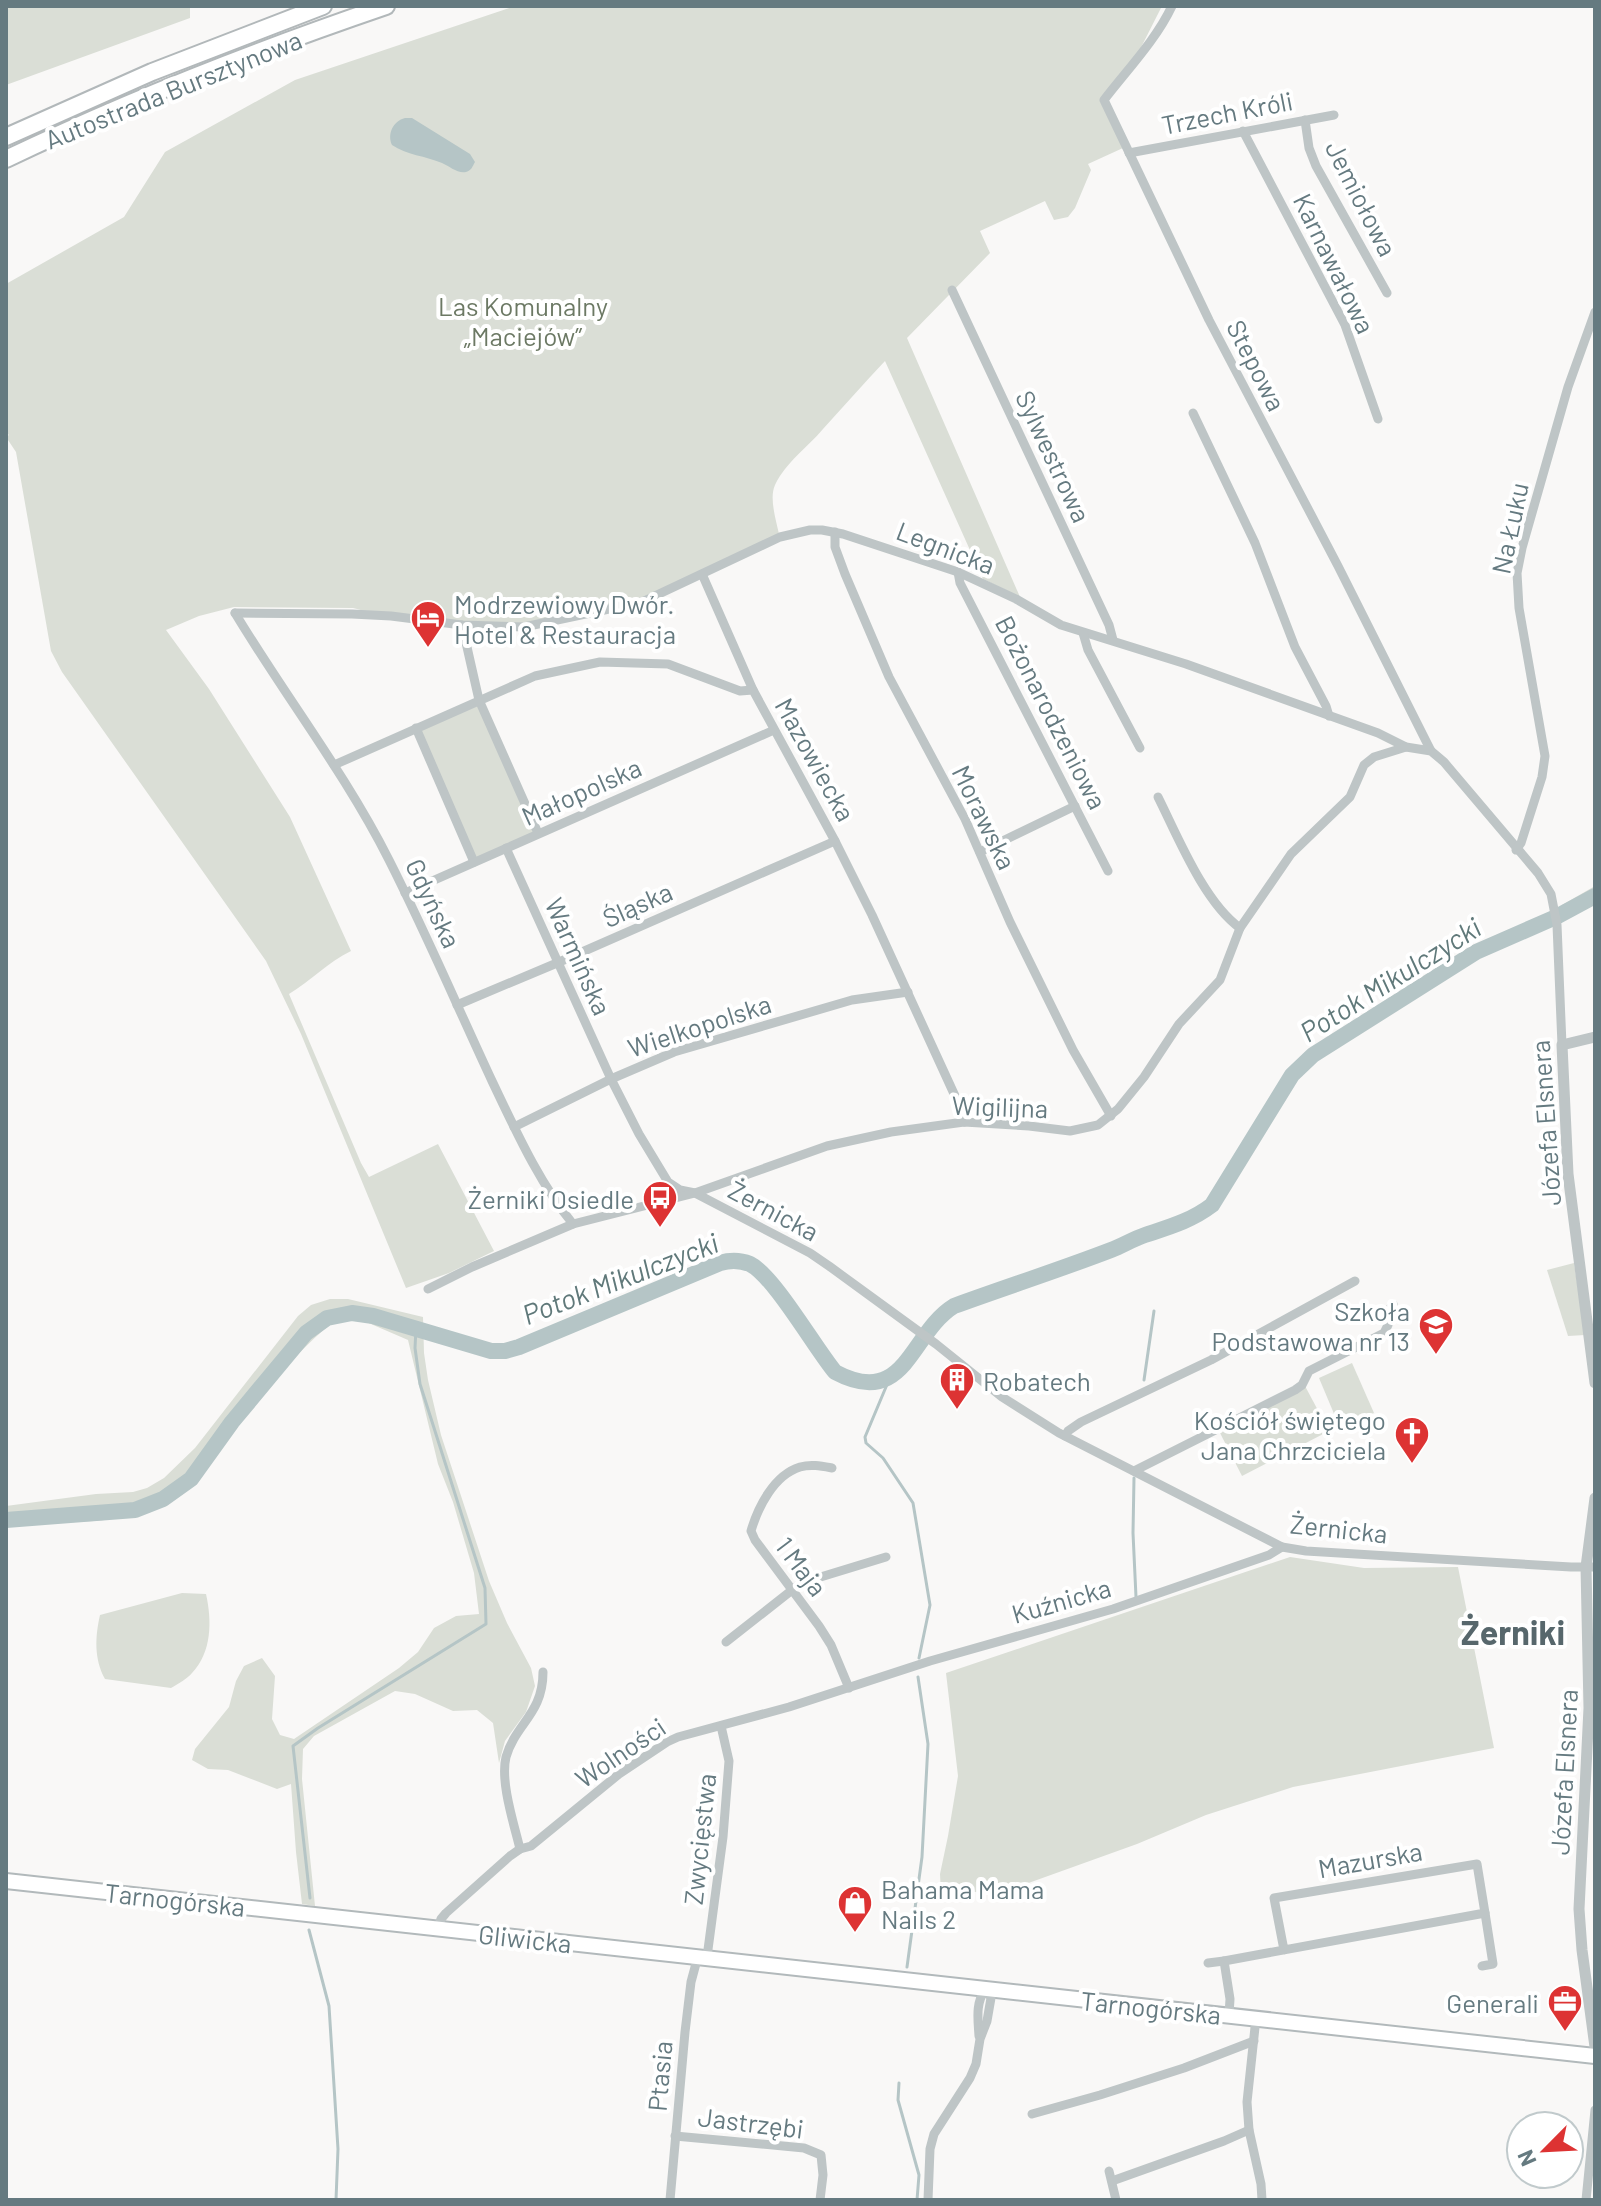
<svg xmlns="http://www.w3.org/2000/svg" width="1601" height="2206" font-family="Barlow,sans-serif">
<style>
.green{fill:#daded6}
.water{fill:#b5c5c6}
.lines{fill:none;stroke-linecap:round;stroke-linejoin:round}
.stream{stroke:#b5c5c6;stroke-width:3}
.river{stroke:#b5c5c6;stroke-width:16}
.primary-casing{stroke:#b2b9bb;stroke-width:18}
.motorway-casing{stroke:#b2b8ba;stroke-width:20}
.minor{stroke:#bec5c6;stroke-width:9}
.tertiary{stroke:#bec5c6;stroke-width:11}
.primary{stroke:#fff;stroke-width:14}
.motorway{stroke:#fff;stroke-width:16}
.labels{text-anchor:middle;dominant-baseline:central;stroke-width:8;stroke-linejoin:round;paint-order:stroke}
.street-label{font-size:26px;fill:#657a80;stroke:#fff}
.park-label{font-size:26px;fill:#6c7964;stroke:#fff}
.poi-label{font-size:26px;fill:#657a80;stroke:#fff;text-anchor:end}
.water-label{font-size:28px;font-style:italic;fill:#60797a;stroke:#fff}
.district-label{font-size:34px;font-weight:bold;fill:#57676c;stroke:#fff}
</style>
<rect width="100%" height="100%" fill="#f9f8f7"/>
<g class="green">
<polygon points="6,6 190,6 190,18 6,85"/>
<path d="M515,6H1162L1129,71L1100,101L1123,148L1088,164L1091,170L1075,208L1068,217L1054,220L1045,201L980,231L990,253L907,338L1020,597L983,579L885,361C864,383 844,406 823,429C807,448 786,462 775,485C769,498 776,520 779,534L642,602L524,627L396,619L353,608L234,607L199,616L166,630L209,689L290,817L351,951C328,962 311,981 289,994L361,1163L369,1177L438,1144L494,1251L449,1273L406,1288L301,1034L266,961L62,672L51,651L16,452L6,437L9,435L6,432V284L124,217L165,152L295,80Z"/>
<polygon points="479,700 538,833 474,862 416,728"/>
<polygon points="1595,886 1595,903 1563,920 1562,905"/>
<polygon points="1574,1263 1585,1335 1568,1336 1547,1270"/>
<path d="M330,1299H348L423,1317L424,1353L428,1380L441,1435L489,1581L507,1623L531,1668L535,1686L526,1712L505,1741L499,1763L493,1723L477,1710L453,1711L415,1694L395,1691L314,1736L303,1749L302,1779L315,1906L302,1904L296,1852L291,1784L277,1789L228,1770L208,1769L192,1760L195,1749L229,1707L236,1681L244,1666L262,1658L275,1676L272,1719L280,1735L294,1739L399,1668L418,1652L434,1628L456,1616L479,1614L474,1573L453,1502L438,1464L408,1340L364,1321L337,1319C302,1346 272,1382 245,1417C214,1456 196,1494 145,1511C101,1527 52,1519 6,1526V1506L96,1494L133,1492L147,1488L164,1478L195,1448L298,1316L311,1305Z"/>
<polygon points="1352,1363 1374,1413 1340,1428 1319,1378"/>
<polygon points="1305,1386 1329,1431 1242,1476 1219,1431"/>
<polygon points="1290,1557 1364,1568 1458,1567 1494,1748 1293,1787 1206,1815 1137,1844 1009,1890 941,1894 940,1874 948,1836 958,1776 946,1673"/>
<path d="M182,1593L206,1594C212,1621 212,1652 192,1673C187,1679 178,1684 171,1688L105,1679C94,1659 95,1637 100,1615Z"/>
</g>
<path class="water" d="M405,118H412L470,154L475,162C472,167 472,170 466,172C458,174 449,166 442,163C426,156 406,155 392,145C387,134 393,121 405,118Z"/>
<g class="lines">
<g class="stream">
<polyline points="1541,922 1543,926"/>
<polyline points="891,1375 865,1437 866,1443 883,1458 913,1503 930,1605 919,1658"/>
<polyline points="1144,1380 1154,1311"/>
<polyline points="1134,1478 1133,1533 1136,1597"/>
<polyline points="310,1898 293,1746 318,1728 486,1624 485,1588 420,1384 415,1348 416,1328"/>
<polyline points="309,1930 329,2006 338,2149 336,2200"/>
<polyline points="907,1967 922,1857 928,1744 918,1677"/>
<polyline points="899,2083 898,2100 919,2175 917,2200"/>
</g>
<path class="river" d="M6,1520L135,1510L163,1499L191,1479L232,1422L306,1333L327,1318L352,1313L373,1316L491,1351H505L519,1347L720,1263C730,1260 740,1260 750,1264C774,1276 815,1348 835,1372C906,1410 910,1333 954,1306C1006,1287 1059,1270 1111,1250C1122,1246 1133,1239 1145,1235C1169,1227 1191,1221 1212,1205L1292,1075L1313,1055L1476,952L1556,917L1595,896"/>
<defs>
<polyline id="primary" points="6,1881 1595,2056"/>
<g id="motorway">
<polyline points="6,137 152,72 323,6"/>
<path d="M6,159C129,100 257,50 386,6"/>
</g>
</defs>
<use href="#primary" class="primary-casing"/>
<use href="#motorway" class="motorway-casing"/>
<g class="minor">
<path d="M1172,6C1156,40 1127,70 1104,100L1209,320L1338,566L1431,751"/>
<polyline points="1305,120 1309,148 1316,166 1387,293"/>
<polyline points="1243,131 1345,325 1378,419"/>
<polyline points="1129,153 1334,115"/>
<polyline points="952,290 1109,625 1113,640"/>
<polyline points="1193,413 1255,543 1295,647 1326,706 1329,716"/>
<polyline points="835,532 835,547 845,574 889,677 965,819 1010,922 1073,1050 1111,1116"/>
<polyline points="958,572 960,583 1108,871"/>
<polyline points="702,574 753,690"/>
<polyline points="235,613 352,614 391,616 462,625 524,627 642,602 780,537 810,530 822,530 843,534 958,572 1016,599 1061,625 1186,664 1378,733 1406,747 1431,751 1444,762 1538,873 1551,894 1557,925 1562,1045"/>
<path d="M235,613C285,696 345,773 389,860C426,933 458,1008 492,1081C515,1129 539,1183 573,1224"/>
<polyline points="462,625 479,700 538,833"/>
<polyline points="1083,633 1088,650 1140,748"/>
<polyline points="416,728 474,862"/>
<polyline points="334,765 535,676 600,662 668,664 740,691 753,690 835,841 872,915 961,1109 964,1122"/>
<path d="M1158,797C1178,837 1204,902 1240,928"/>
<polyline points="506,848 611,1079 639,1134 668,1182 680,1190 695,1193 810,1253 829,1266 936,1344 1002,1397 1059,1433 1282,1547 1306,1551 1571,1567 1595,1567"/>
<polyline points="1516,850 1521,843 1542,777 1545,756 1519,608 1517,573 1522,548 1568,387 1595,312"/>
<polyline points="980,852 1075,806"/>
<polyline points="405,893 774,730"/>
<polyline points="457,1005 557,963 835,841"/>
<polyline points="514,1127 611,1079 674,1052 852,1000 908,992"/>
<polyline points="428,1289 472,1267 573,1224 695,1193 827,1146 891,1132 964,1122 1029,1126 1070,1131 1098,1125 1118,1109 1144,1077 1179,1024 1220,980 1240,928 1291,854 1350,797 1364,765 1374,757 1406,747"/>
<polyline points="1065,1436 1068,1431 1081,1422 1211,1360 1355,1281"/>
<path d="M832,1468C821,1466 811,1464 800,1467C774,1475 758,1507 751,1531L755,1540L819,1626L831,1645L849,1688"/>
<polyline points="1134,1471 1295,1390 1302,1385 1309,1371 1384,1333 1388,1325 1386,1314 1393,1304"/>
<polyline points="726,1642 801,1583 886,1557"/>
<path d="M520,1849C514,1824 500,1782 506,1757C516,1723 543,1714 543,1672"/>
<polyline points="438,1928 441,1919 446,1913 510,1856 520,1849 531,1846 619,1774 667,1742 678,1737 789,1707 930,1661 1113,1609 1269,1555 1282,1547"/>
<polyline points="707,1957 723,1837 729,1761 721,1726"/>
<polyline points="1208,1963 1224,1961"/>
<polyline points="1482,1966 1493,1964 1485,1913"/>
<polyline points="1229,2015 1230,1999 1224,1961 1485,1913 1477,1864 1274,1898 1284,1950"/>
<polyline points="1256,2018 1247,2102 1249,2130 1261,2184 1262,2200"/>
<path d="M979,2036C978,2020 975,2002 986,1989"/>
<polyline points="1032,2114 1100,2095 1184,2068 1254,2041"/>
<polyline points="675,2136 804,2148 821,2155 823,2175 820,2200"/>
<polyline points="1109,2171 1116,2200"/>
<polyline points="1112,2181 1224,2141 1249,2130"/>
<polyline points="670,2200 685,2032 691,1982 698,1956"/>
<polyline points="928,2200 930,2149 934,2134 970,2078 976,2064 980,2039 987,2021 991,1998 986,1989"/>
<polyline points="1586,2200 1595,2110"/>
</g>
<g class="tertiary">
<polyline points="1595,1037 1562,1045 1568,1174 1595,1383"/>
<polyline points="1595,1498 1586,1567 1589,1708 1579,1909 1582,1950 1595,2047"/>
</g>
<use href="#primary" class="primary"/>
<use href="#motorway" class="motorway"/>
</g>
<defs>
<symbol id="hotel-pin" viewBox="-11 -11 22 30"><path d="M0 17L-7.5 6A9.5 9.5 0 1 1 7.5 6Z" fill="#d33" stroke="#fff"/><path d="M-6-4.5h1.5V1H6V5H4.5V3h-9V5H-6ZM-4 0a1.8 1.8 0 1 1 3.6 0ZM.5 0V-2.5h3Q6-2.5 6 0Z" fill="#fff"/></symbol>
<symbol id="bus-pin" viewBox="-11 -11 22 30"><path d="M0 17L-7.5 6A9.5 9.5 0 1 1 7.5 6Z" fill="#d33" stroke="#fff"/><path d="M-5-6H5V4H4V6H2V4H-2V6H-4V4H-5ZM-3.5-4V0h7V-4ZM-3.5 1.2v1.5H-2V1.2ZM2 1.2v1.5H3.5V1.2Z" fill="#fff"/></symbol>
<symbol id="school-pin" viewBox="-11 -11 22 30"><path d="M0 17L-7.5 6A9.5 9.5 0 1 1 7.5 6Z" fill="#d33" stroke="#fff"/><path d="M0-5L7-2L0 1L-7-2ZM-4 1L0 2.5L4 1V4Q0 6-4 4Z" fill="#fff"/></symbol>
<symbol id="building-pin" viewBox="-11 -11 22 30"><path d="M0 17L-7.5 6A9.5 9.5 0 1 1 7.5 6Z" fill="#d33" stroke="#fff"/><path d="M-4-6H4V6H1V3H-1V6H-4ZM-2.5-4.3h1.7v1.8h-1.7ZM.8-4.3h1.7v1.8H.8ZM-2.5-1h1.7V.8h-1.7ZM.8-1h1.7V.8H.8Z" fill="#fff"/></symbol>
<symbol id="church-pin" viewBox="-11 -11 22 30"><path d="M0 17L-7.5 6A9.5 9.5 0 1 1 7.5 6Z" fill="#d33" stroke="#fff"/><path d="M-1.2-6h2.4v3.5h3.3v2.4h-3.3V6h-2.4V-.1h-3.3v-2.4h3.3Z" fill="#fff"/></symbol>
<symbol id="shop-pin" viewBox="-11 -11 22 30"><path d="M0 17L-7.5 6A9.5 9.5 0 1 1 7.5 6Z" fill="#d33" stroke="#fff"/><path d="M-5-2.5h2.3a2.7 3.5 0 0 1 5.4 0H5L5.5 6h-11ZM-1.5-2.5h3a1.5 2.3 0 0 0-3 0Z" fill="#fff"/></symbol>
<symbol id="office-pin" viewBox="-11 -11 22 30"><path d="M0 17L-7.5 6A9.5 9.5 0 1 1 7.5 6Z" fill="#d33" stroke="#fff"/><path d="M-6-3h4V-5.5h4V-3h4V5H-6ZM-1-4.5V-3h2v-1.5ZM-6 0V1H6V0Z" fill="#fff"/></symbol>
</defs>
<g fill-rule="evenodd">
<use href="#hotel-pin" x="408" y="598" width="40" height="54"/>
<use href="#bus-pin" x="640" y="1178" width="40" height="54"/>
<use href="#school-pin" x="1416" y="1305" width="40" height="54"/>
<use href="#building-pin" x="937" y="1360" width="40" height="54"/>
<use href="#church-pin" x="1392" y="1414" width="40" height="54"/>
<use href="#shop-pin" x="835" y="1883" width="40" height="54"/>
<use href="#office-pin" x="1545" y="1982" width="40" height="54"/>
</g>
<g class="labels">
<g class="street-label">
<text transform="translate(173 89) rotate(-22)">Autostrada Bursztynowa</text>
<text transform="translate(1227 112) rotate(-11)">Trzech Króli</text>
<text transform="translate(1362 198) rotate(63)">Jemiołowa</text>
<text transform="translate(1335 263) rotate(64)">Karnawałowa</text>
<text transform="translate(1257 365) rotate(63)">Stepowa</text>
<text transform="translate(1054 456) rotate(65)">Sylwestrowa</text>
<text transform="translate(1509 528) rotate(-78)">Na Łuku</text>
<text transform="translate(946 547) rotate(21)">Legnicka</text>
<text transform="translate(1052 712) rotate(63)">Bożonarodzeniowa</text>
<text transform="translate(816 759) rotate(61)">Mazowiecka</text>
<text transform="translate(581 791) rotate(-24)">Małopolska</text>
<text transform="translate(985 817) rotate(64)">Morawska</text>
<text transform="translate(434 903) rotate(65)">Gdyńska</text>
<text transform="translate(637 904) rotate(-24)">Śląska</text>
<text transform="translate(579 956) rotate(66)">Warmińska</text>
<text transform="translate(699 1025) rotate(-18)">Wielkopolska</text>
<text transform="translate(1000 1106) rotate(2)">Wigilijna</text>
<text transform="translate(1545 1123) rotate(-94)">Józefa Elsnera</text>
<text transform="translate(774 1210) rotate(28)">Żernicka</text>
<text transform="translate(1339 1528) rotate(6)">Żernicka</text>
<text transform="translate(802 1566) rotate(53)">1 Maja</text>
<text transform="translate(1061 1600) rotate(-16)">Kuźnicka</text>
<text transform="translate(620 1752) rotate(-34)">Wolności</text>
<text transform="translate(1563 1772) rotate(-87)">Józefa Elsnera</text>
<text transform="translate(699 1839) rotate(-84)">Zwycięstwa</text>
<text transform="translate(1370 1859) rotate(-10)">Mazurska</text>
<text transform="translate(175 1899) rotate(6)">Tarnogórska</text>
<text transform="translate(525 1938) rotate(6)">Gliwicka</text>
<text transform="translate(1151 2007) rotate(6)">Tarnogórska</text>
<text transform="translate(659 2076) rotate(-85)">Ptasia</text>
<text transform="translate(751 2122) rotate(7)">Jastrzębi</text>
</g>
<g class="park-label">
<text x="523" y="305">Las Komunalny<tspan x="523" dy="30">„Maciejów”</tspan></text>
</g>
<g class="poi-label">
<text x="454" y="603" text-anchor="start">Modrzewiowy Dwór.<tspan x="454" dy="30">Hotel &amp; Restauracja</tspan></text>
<text x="634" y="1198">Żerniki Osiedle</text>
<text x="1410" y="1310">Szkoła<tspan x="1410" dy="30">Podstawowa nr 13</tspan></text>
<text x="983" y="1380" text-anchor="start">Robatech</text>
<text x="1386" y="1419">Kościół świętego<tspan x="1386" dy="30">Jana Chrzciciela</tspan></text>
<text x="881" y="1888" text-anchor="start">Bahama Mama<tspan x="881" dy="30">Nails 2</tspan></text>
<text x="1539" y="2002">Generali</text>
</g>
<g class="water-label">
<text transform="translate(1390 979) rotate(-32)">Potok Mikulczycki</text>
<text transform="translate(620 1278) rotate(-21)">Potok Mikulczycki</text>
</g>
<g class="district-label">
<text x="1513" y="1631">Żerniki</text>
</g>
</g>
<rect width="1601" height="2206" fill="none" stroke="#657a80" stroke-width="16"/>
<g transform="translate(1545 2150) rotate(246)"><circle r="38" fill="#ffffff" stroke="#c1cacc" stroke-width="2"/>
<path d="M0-6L14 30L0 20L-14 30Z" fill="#dd3333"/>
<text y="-12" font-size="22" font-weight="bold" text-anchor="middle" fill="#657a80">N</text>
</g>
</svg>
